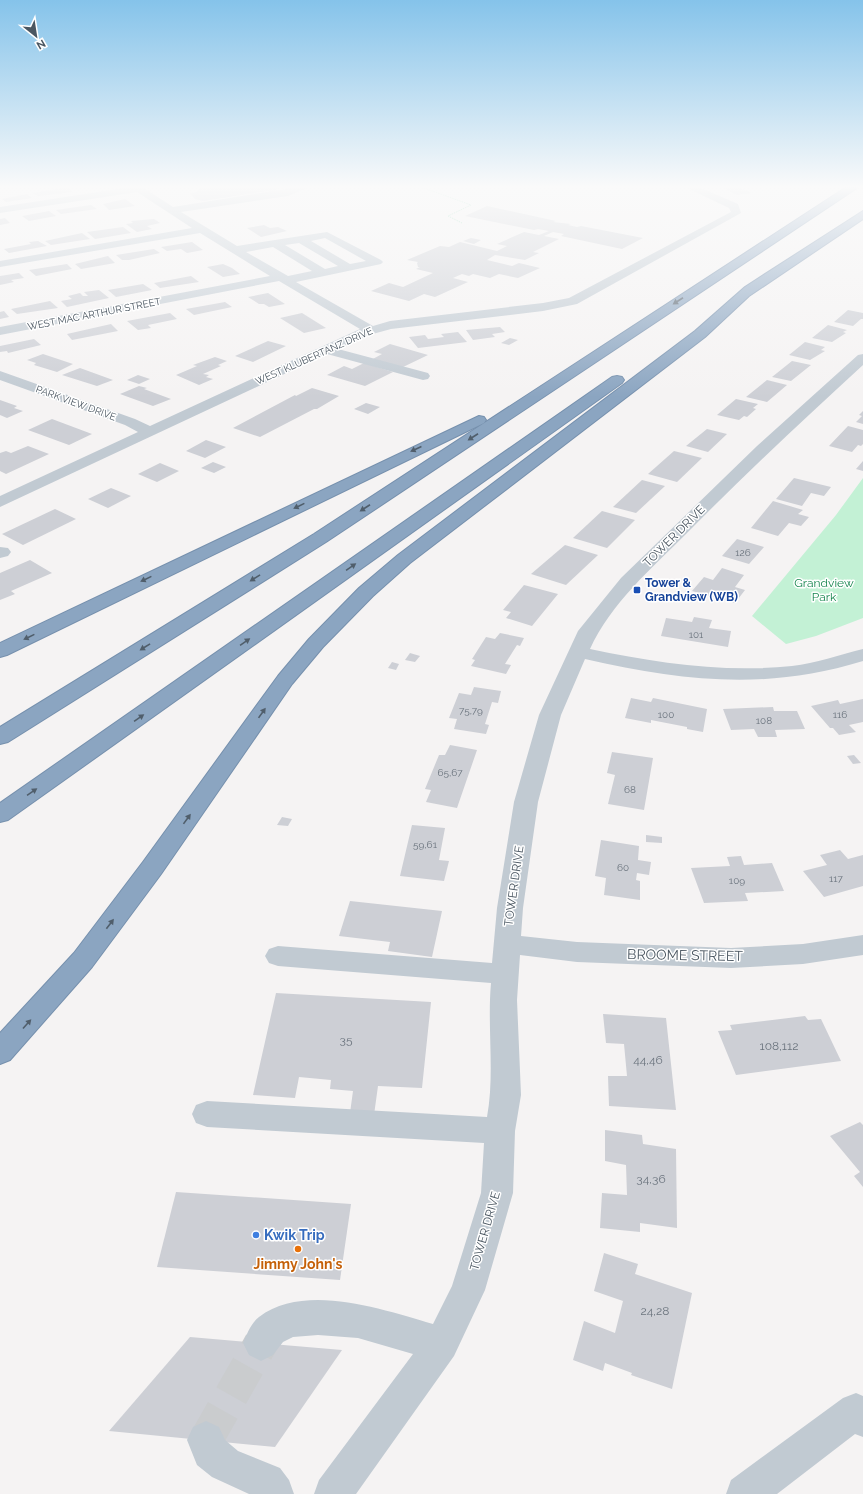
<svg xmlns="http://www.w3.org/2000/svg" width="863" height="1494" font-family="Raleway,sans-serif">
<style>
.green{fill:#c3f1d5}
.building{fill:#cdcfd5}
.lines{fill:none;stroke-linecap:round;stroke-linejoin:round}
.minor-tunnel{stroke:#caccce;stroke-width:34;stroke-dasharray:34 17;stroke-linecap:butt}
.highway-casing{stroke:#7690ad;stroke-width:2}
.path{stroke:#7ad0a6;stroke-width:1;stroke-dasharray:1.5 1;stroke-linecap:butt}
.minor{fill:#c1cad2;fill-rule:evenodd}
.highway{fill:#8ba5c1;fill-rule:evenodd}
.oneway{fill:#505e6b}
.transit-dot{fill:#1a4fb4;stroke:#fff;stroke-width:1.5}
.shop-dot{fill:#3f7fe0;stroke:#fff;stroke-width:1.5}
.food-dot{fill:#e8710a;stroke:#fff;stroke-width:1.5}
.labels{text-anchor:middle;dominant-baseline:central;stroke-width:3;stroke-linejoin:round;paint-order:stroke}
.far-street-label{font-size:10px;fill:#4a5661;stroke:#fff}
.number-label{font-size:10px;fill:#6b747e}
.street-label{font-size:12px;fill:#4a5661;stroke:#fff}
.transit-label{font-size:12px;font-weight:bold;fill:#164399;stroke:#fff;text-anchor:start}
.park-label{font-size:12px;fill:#17864f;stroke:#fff}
.near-number-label{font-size:12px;fill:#6b747e}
.near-street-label{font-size:14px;fill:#4a5661;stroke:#fff}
.near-shop-label{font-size:14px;font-weight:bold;fill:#366cbe;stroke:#fff;text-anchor:start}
.near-food-label{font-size:14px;font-weight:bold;fill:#c56008;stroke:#fff}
</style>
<rect width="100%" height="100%" fill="#f5f3f3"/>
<polygon class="green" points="863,478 863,618 816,636 786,644 752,616 836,515"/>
<g class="building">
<polygon points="63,188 68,188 73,192 38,196 33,193"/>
<polygon points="199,188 280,188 280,189 203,201 195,199 190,193 197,192"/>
<polygon points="723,188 741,188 752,193 737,195"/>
<polygon points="27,194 32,198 6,202 2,199"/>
<polygon points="125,199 135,206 109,210 103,204"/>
<polygon points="91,205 97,209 61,214 56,210"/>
<polygon points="487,206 556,221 553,222 571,224 568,225 577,227 581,226 643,238 622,249 561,236 564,234 553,232 544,236 559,239 533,252 539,253 525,260 495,255 487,260 512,266 519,263 540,268 518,278 499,274 490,278 473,274 469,276 462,274 453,278 468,282 435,297 424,294 409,301 371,291 389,283 403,287 433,273 416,269 420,267 418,267 417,263 418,262 407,260 440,246 449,247 460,242 497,251 507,246 497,244 524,232 539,235 549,231 538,229 534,230 465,216"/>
<polygon points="49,211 56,216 29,221 22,216"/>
<polygon points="5,218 10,223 0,225 0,219"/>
<polygon points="154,219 160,223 147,226 152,229 137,232 126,224 133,223 131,221"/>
<polygon points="264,225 270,228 278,227 287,231 261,237 247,228"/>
<polygon points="123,227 131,233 95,239 87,232"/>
<polygon points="82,233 90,239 51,245 45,241"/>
<polygon points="471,238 481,240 474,244 463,241"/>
<polygon points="38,241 47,246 9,253 4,249 31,244 29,242"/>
<polygon points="192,242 203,250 187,253 181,249 167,251 161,247"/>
<polygon points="154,249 160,253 129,260 122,260 116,255"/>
<polygon points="108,256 115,263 81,269 75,264"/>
<polygon points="67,264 72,269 36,276 29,270"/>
<polygon points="223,264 232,268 240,274 223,277 207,267"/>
<polygon points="19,273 24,278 11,280 14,282 0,285 0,276"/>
<polygon points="191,276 199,282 160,288 154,283"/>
<polygon points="143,284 152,290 116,297 108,290"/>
<polygon points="99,290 109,298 67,307 61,301 72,299 68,296 80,293 83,296 88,296 84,292"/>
<polygon points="268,293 285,304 269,307 264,304 259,304 248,297"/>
<polygon points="50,301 58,308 17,314 11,309"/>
<polygon points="225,302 232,307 194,315 186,309"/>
<polygon points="848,310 863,313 863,319 861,319 853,326 834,322"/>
<polygon points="4,311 9,317 0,319 0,312"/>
<polygon points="170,313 177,319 148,325 151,328 138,330 127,321"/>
<polygon points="302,313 326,328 304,333 280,318"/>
<polygon points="111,324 118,331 72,340 67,334"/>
<polygon points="828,325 847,330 843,332 846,333 832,342 812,338"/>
<polygon points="500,327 505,332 492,334 495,337 473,340 466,330"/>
<polygon points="458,332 467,342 418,348 409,337 425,335 428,339 444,337 441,334"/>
<polygon points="510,338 518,340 509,345 501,343"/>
<polygon points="34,339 41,345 8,353 7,351 0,352 0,346"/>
<polygon points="268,341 286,346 253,362 235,356"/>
<polygon points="805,342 825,347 821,350 825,351 810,360 789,355"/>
<polygon points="390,344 428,355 401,368 371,360 382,354 374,352"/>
<polygon points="43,354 73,364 57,372 34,365 36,363 27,360"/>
<polygon points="215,357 227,361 218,365 221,366 203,374 209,375 206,377 213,379 199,385 176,375 197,366 193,365"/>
<polygon points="792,361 811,365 791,381 772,377"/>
<polygon points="364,363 393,372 365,386 327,375 344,366 352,369"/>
<polygon points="80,368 113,380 97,386 62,375"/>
<polygon points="138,375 150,379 139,384 127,380"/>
<polygon points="767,380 787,385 767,402 746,397"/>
<polygon points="139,386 147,388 144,389 171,399 153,406 120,394"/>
<polygon points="312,388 339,396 317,409 314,409 260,437 233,428 295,395 296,396"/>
<polygon points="736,399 758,404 753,408 756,409 747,417 744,416 739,420 717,415"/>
<polygon points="0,400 17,406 14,408 23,411 7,418 0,415"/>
<polygon points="366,403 380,407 368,414 354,409"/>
<polygon points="863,411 863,424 856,422 862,416 859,415"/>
<polygon points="52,419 92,434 69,445 28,430"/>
<polygon points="848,426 863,430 863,444 861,446 858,445 852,452 829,446"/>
<polygon points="707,429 727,434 708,452 686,446"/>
<polygon points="206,440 226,447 205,458 186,451"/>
<polygon points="28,446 49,454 6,474 0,471 0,453 6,451 11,453"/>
<polygon points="674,451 702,458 677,482 648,474"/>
<polygon points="863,461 863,471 856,469"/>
<polygon points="213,462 226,467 214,473 201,468"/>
<polygon points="160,463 179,471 157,482 138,474"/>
<polygon points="794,478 831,487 824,496 811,493 802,506 776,499"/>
<polygon points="642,480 665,486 636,513 613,507"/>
<polygon points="111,488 131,496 108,508 88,499"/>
<polygon points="773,501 803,510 798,514 809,517 801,526 789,523 778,536 751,528"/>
<polygon points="55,509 76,519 23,545 2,534"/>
<polygon points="602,511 635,520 607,548 573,538"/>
<polygon points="737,539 764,547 749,564 722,556"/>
<polygon points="565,545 598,555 566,585 531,574"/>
<polygon points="30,560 52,573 11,591 15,594 0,600 0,573"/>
<polygon points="722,568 744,575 735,587 745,590 735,603 692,591 704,577 713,580"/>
<polygon points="524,585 558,594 532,626 506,618 511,612 503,610"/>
<polygon points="694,617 712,620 709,628 731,631 728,647 661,636 666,618 692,622"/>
<polygon points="500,633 524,638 520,646 517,645 505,664 511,665 506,674 471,666 475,660 472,659 486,637 495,639"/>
<polygon points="410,653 420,656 415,662 405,660"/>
<polygon points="392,662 399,664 396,670 388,668"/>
<polygon points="474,687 501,691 498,703 492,702 485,724 489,725 486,734 454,729 457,719 449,718 459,693 471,695"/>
<polygon points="631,698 651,702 653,698 707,709 703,732 687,729 687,727 651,720 651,723 625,718"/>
<polygon points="863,699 863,722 849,725 856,732 839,735 833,728 830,728 811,706 838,700 840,704"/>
<polygon points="773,707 774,711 797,711 805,729 775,730 777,737 758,737 754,729 731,730 723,709"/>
<polygon points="450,745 477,750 457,808 426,802 431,790 425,789 439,755 445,755"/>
<polygon points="612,752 653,758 644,810 608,804 615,775 607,773"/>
<polygon points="854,755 861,763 853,764 847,756"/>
<polygon points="282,817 292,819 288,826 277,825"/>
<polygon points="412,825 445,828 439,860 449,861 444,881 400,876"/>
<polygon points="646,835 662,837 662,843 646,842"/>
<polygon points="601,840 639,846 638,860 651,862 649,875 637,873 636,880 640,881 640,900 604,895 606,878 595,876"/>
<polygon points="840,850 848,859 863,855 863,886 824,897 803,871 827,865 820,855"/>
<polygon points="741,856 744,865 772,863 784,891 745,893 748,901 704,903 691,868 730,866 727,857"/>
<polygon points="350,901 442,911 432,957 388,951 390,942 339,936"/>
<polygon points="276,993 431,1002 422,1088 378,1086 374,1115 350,1113 353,1091 330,1089 331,1080 299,1077 295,1098 253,1095"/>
<polygon points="603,1014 666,1018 676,1110 609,1106 608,1076 627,1076 624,1044 606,1043"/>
<polygon points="805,1016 808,1020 821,1019 841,1061 736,1075 718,1031 732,1030 730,1025"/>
<polygon points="860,1122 863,1125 863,1187 854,1176 860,1172 830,1136"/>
<polygon points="605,1130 642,1135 643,1144 676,1149 677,1228 640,1223 640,1232 600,1228 602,1193 627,1195 626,1165 605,1161"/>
<polygon points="176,1192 351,1204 340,1280 157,1267"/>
<polygon points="604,1253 638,1264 635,1274 692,1293 672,1389 631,1375 632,1373 605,1363 603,1371 573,1360 584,1321 615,1333 623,1301 594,1291"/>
<polygon points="190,1337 342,1350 275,1447 109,1431"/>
</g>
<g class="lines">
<polyline class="minor-tunnel" points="206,1440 261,1343"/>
<defs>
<g id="highway">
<polygon points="845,188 857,188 326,542 8,742 0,744 0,727 314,534"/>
<polygon points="863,211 863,219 749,296 705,337 410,563 373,596 323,647 292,684 161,874 92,967 10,1060 0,1064 0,1033 74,953 143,862 278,676 309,639 359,588 398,555 695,331 745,287"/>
<polygon points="617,376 622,377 624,380 622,383 8,820 0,822 0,803 612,377"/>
<polygon points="479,416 484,417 486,420 484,423 7,655 0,657 0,643"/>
</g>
</defs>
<use href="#highway" class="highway-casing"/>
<polyline class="path" points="424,188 471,205 448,216 462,223"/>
<g class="minor">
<path d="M124,188H144L173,207L292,188H307L288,196L181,212L237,246L327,232L381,260L383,262L381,264L296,282L373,326L390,321L543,303L569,298L731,212L729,208L687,188H701L738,204L741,213L577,304L543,311L391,329L369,335L338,349L428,373L430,376L428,379L423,380L327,354L0,507V496L138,432L125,425L0,380V371L135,419L150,426L360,329L279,281L0,335V327L270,276L200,233L0,267V261L192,228L137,192L0,213V207ZM325,238L366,261L350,264L311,241ZM299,243L338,266L325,269L285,245ZM273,247L312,271L288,276L246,252Z"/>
<path d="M863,354V365C803,420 744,475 687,533C652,568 611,603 590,649C656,663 724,673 792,666C816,663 839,655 863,649V661C765,691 683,681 585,659L561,715L538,802L523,908L521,936L577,942L731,948L803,944L863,935V955L803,964L731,968L577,962L520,955L517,1000L521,1095L515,1131L513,1193L485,1290L454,1356L356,1494H314L319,1480L413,1354L358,1338L318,1335L293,1337L283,1342L273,1355L261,1361L249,1355L243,1343C247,1334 251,1323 259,1317C306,1282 383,1310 433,1324L452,1286L481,1193L484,1143L207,1127L196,1123L192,1114L196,1105L207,1101L487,1117C495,1073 487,1028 491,983L278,966L269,963L265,956L269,949L278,946L492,963L497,908L514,802L539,715L578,631L621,578L757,446L858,355Z"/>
<polygon points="0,547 8,548 11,552 8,556 0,558"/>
<polygon points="856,1393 863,1396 863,1437 855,1434 777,1494 726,1494 731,1480 843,1398"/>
<polygon points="206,1421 219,1427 225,1440 238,1451 280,1468 289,1480 294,1494 249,1494 212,1477 197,1465 187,1440 193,1427"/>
</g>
<use href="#highway" class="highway"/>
</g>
<defs><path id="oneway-solid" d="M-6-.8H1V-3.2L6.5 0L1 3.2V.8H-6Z"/></defs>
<g class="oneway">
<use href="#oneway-solid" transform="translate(678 301) rotate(147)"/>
<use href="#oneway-solid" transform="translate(473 437) rotate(147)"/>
<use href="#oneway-solid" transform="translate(416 449) rotate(155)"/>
<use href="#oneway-solid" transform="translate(299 506) rotate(154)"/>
<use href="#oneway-solid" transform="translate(365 508) rotate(147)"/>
<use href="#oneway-solid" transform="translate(351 567) rotate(-35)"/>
<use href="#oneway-solid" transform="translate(255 578) rotate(148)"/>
<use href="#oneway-solid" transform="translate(146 579) rotate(154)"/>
<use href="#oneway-solid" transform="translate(29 637) rotate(154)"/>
<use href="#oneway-solid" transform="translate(245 642) rotate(-35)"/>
<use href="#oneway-solid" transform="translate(145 647) rotate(148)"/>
<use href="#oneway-solid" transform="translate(262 713) rotate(-55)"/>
<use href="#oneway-solid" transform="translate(139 718) rotate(-35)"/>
<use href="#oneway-solid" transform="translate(32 792) rotate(-34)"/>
<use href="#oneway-solid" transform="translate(187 819) rotate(-54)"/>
<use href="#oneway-solid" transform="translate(110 924) rotate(-53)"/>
<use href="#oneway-solid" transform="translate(27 1024) rotate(-48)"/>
</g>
<linearGradient id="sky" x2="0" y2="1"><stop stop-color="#85c3ea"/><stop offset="0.47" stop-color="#fafafa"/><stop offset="1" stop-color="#fafafa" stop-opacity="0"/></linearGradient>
<rect width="863" height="397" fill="url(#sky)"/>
<rect class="transit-dot" x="633" y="586" width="8" height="8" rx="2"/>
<circle class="shop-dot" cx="256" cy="1235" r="4"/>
<circle class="food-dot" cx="298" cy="1249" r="4"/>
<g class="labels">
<g class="far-street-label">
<text transform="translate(94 314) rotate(-11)">WEST MAC ARTHUR STREET</text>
<text transform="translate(314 356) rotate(-24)">WEST KLUBERTANZ DRIVE</text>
<text transform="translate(76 403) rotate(20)">PARK VIEW DRIVE</text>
</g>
<g class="number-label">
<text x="743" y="552">126</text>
<text x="696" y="634">101</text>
<text x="471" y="710">75,79</text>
<text x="666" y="714">100</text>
<text x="840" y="714">116</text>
<text x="764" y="720">108</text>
<text x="450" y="772">65,67</text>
<text x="630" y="789">68</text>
<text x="425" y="844">59,61</text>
<text x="623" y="867">60</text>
<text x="836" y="878">117</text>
<text x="737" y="880">109</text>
</g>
<g class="street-label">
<text transform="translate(674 536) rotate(-45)">TOWER DRIVE</text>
<text transform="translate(514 886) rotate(-82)">TOWER DRIVE</text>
<text transform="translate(485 1231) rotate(-74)">TOWER DRIVE</text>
</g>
<g class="transit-label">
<text x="645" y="583">Tower &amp;<tspan x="645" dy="14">Grandview (WB)</tspan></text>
</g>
<g class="park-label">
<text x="824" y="583">Grandview<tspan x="824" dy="14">Park</tspan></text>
</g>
<g class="near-number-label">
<text x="346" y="1040">35</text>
<text x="779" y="1046">108,112</text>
<text x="648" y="1060">44,46</text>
<text x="651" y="1179">34,36</text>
<text x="655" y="1311">24,28</text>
</g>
<g class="near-street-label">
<text transform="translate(685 955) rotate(1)">BROOME STREET</text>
</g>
<g class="near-shop-label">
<text x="264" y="1235">Kwik Trip</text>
</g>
<g class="near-food-label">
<text x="298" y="1264">Jimmy John's</text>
</g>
</g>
<g transform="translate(36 36) rotate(150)" stroke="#ffffff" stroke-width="3" paint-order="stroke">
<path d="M0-3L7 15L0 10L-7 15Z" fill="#4a5661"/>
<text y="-6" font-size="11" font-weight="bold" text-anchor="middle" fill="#4a5661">N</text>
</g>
</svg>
